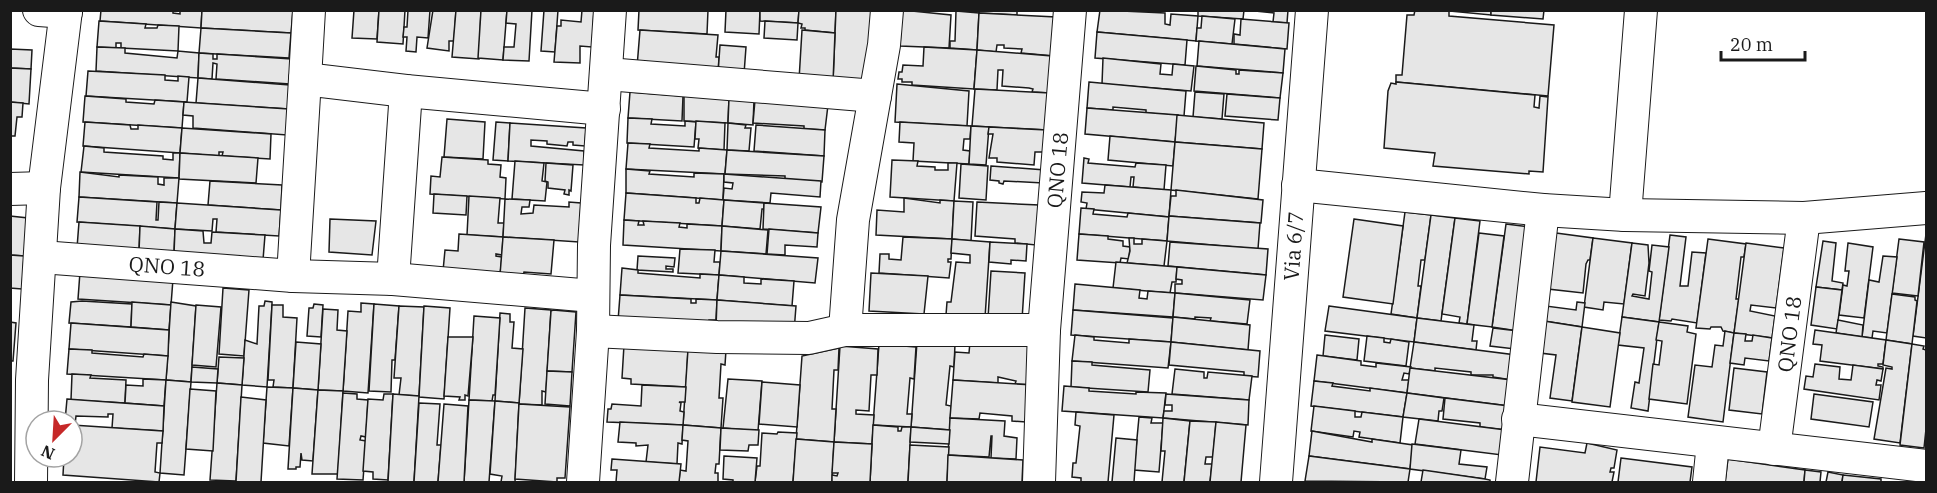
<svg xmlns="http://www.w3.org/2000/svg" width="1937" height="493" font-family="'IBM Plex Serif',serif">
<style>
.building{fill:#e6e6e6;stroke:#1a1a1a;stroke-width:1.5}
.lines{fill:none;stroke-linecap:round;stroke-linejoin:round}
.minor-casing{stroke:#1a1a1a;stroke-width:34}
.minor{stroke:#fff;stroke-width:32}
.labels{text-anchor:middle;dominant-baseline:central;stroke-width:4.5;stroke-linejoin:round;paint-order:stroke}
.street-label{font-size:21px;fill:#1a1a1a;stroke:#fff}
</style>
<rect width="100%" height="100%" fill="#fff"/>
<g class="building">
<polygon points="101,10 173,10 173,13 180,14 180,10 202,10 201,28 100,21"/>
<polygon points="202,10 293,10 291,33 201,28"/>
<polygon points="354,10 379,10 377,39 352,38"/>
<polygon points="379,10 405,10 403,44 377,42"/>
<polygon points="408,10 430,10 428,38 417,37 416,52 406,51 407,37 403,37 404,27 407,27"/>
<polygon points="433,10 456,10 454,41 449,41 449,51 427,48"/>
<polygon points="456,10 481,10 479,59 452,57"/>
<polygon points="481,10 507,10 503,60 478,58"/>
<polygon points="507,10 532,10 529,61 503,60 504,47 514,47 516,24 506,23"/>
<polygon points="544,10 558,10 555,52 541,51"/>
<polygon points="582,10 594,10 592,47 580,46 580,63 554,62 557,26 561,26 561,20 581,22"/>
<polygon points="639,10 708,10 707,34 638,30"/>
<polygon points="726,10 760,10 759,34 725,32"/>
<polygon points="760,10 799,10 798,23 760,21"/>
<polygon points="799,10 836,10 835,33 805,30 805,28 801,28 802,24 798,23"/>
<polygon points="836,10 874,10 862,84 833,81"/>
<polygon points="902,10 951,15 949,48 900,46"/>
<polygon points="979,10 1017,10 1017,15 979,13"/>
<polygon points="1100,10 1165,13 1165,24 1170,25 1171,14 1198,16 1196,41 1097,32"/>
<polygon points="1198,10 1244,10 1243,19 1198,16"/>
<polygon points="1245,10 1288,10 1287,23 1273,22 1274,13"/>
<polygon points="1415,10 1449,11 1449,16 1554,25 1548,96 1396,82 1396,75 1402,75 1407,15 1414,15"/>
<polygon points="1439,10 1491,10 1491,15"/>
<polygon points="1491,10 1544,10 1543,19 1491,15"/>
<polygon points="956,11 979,13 977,50 950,48 950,41 955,41"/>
<polygon points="979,13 1056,17 1054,56 1021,53 1022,49 1004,48 1004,45 997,45 996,52 977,50"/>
<polygon points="1202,16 1235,19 1232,44 1196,41 1197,28 1201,28"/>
<polygon points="1241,19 1289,23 1287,49 1234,44 1234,34 1240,35"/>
<polygon points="99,21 146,24 145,28 157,28 158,25 179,26 178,51 121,48 121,43 116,43 116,48 97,47"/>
<polygon points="765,21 798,23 797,40 764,38"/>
<polygon points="201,28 291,33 289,58 199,53"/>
<polygon points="640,30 718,35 716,57 719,57 718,74 637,67"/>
<polygon points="802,30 835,33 833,82 799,80"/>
<polygon points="1097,32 1187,40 1185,65 1095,58"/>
<polygon points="1199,41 1285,49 1283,73 1197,66"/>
<polygon points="720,45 746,47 744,74 718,74"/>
<polygon points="97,47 125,48 125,53 177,58 178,51 199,53 198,78 96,71"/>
<polygon points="924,47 977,50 974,89 912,85 912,82 902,82 902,79 898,79 899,72 902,72 903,65 923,66"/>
<polygon points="10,49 32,50 31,69 10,68"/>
<polygon points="977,50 1052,56 1050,93 1032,92 1033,89 1029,88 1002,86 1003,70 998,70 997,90 974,89"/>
<polygon points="199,53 213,54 213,59 217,59 217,54 292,59 290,84 216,79 217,64 213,63 212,79 198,78"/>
<polygon points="1103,58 1161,64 1160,74 1172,75 1173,64 1194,66 1191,91 1102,84"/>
<polygon points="1196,66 1236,70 1236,74 1239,74 1239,70 1283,73 1280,98 1194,91"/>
<polygon points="10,68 31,69 29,104 10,102"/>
<polygon points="88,71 165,75 165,80 178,81 178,76 189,77 187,102 86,96"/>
<polygon points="198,78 290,85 288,109 196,103"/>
<polygon points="1089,82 1186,91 1184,116 1146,113 1146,110 1113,107 1113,110 1087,108"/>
<polygon points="1396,82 1535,95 1534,107 1539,108 1540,96 1548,97 1543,172 1529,171 1529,174 1433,166 1435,153 1384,148 1388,91 1391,83 1396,84"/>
<polygon points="897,84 969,91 967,126 895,122"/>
<polygon points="975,89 1050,93 1047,130 972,126"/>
<polygon points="630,92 683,96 682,121 628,118"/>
<polygon points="1195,92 1224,94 1222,119 1193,117"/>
<polygon points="1227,94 1280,98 1278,120 1225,116"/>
<polygon points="85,96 126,99 126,102 154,104 155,100 184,102 182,128 83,122"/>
<polygon points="684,96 729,98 728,123 684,121"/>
<polygon points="729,98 754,100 753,125 728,123"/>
<polygon points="755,100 828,105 825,130 804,129 804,126 753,123"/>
<polygon points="10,102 23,103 22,117 17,117 15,136 10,136"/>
<polygon points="184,102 289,109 287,135 193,128 193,116 183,115"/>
<polygon points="1087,108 1178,115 1175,142 1085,134"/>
<polygon points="1177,115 1264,123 1262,149 1175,142"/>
<polygon points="628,118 652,119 651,124 685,126 685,121 696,122 694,147 627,143"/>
<polygon points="447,119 485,122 483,159 444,157"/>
<polygon points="696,121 725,123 724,150 698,148 699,139 695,139"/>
<polygon points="85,122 130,125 131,129 138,129 138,125 182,128 180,153 83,146"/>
<polygon points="496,122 510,123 508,161 493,160"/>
<polygon points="900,122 971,126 970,139 964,139 963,150 970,151 969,164 913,161 914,143 899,142"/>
<polygon points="510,123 586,128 585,146 573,145 573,142 568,142 567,146 547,144 547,141 531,140 531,146 584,151 584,165 508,161"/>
<polygon points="728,123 746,125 745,128 751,128 749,151 727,150"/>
<polygon points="756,125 825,130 824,156 754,151"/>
<polygon points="971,126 989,127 986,165 969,164"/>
<polygon points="989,127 1047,130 1046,152 1035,152 1034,165 997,162 997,158 989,158 993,134 988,134"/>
<polygon points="182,128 271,134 270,159 222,156 223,152 219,152 219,156 180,153"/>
<polygon points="1110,136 1175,142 1173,166 1108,160"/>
<polygon points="1175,142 1262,149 1258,199 1171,190"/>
<polygon points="628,143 650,144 649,148 699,151 699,148 727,150 725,174 626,169"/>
<polygon points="84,146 104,148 104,152 163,156 163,159 173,160 173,153 180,153 179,178 81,172"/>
<polygon points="727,150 824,156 822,182 785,179 785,176 725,174"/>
<polygon points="180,153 258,158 256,183 179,179"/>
<polygon points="442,157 488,160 488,164 501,165 500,177 506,178 505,199 430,194 431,176 440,177"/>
<polygon points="1084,158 1089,159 1088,163 1135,167 1136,163 1166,165 1164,190 1133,187 1134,177 1131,177 1130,187 1082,183"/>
<polygon points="892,160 918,161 917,166 935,167 935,170 948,170 948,163 957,163 954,201 890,197"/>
<polygon points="515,161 544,163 542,181 547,182 545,201 512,199"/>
<polygon points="546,163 573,165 571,191 569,190 569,195 564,194 565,190 548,188 548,182 545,181"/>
<polygon points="961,164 988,166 986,200 959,198"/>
<polygon points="991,166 1045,170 1043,183 1004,181 1003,184 999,183 999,181 990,180"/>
<polygon points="626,169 650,171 649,174 694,177 694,173 724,174 723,200 626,193"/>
<polygon points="80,172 119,177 119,175 158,177 158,184 164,185 164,178 179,178 177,203 79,197"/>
<polygon points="724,174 821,181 820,197 771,193 770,203 723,200 724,188 732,189 733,183 724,182"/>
<polygon points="210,181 282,185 281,210 208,205"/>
<polygon points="1105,185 1171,190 1169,217 1086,209 1087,203 1081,202 1082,192 1104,193"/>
<polygon points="1176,190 1263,200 1261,223 1169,216 1171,196 1176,196"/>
<polygon points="626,193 696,198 696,203 699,203 700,198 724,200 722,226 624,220"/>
<polygon points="434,194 467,196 466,215 433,213"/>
<polygon points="469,196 500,198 498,223 504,223 503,237 467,235"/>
<polygon points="79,197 157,202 156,220 158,220 159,202 177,203 175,229 77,222"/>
<polygon points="904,198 940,203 940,200 954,201 952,239 876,235 877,210 904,212"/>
<polygon points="505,199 530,200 529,207 522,207 521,214 533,213 534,205 569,207 569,202 581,203 579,242 503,237"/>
<polygon points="724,200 764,203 764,209 762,209 760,229 722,226"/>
<polygon points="954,201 973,202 971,241 952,239"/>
<polygon points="977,202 1039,205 1036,245 1015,243 1015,239 975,236"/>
<polygon points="177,203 281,210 279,236 216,232 217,219 213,219 212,231 175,229"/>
<polygon points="764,203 821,207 818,233 763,229"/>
<polygon points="1081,208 1094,209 1093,214 1127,217 1128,213 1169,217 1167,241 1079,234"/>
<polygon points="1405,212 1431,215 1425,260 1421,260 1418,286 1421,286 1417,318 1391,314"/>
<polygon points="1431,215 1455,218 1441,321 1417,318"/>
<polygon points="10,216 28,218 25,256 10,255"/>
<polygon points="1169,216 1260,223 1258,249 1167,241"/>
<polygon points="1455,218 1480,221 1467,324 1459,323 1460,317 1442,314"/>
<polygon points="330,219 376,221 372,255 329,252"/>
<polygon points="1354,219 1403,226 1393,304 1343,297"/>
<polygon points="624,220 639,221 638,225 644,225 643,221 680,223 679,227 687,228 687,224 722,226 721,251 623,245"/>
<polygon points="79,222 140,226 139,252 77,248"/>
<polygon points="1506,224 1531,227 1518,331 1492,327"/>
<polygon points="140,226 175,229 174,254 139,252"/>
<polygon points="722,226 768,230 766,254 721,251"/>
<polygon points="175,229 203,231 204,243 211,243 212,232 265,235 263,260 174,254"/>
<polygon points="769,229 818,233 817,247 785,245 785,255 767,254"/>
<polygon points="1479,233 1504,236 1492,327 1467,324"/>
<polygon points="1556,233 1593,238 1590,260 1588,260 1586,264 1583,293 1548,289"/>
<polygon points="459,234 503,237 502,255 496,254 496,256 502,257 500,275 443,271 445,250 458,251"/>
<polygon points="1079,234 1108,236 1108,239 1123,241 1123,246 1130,247 1129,259 1121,258 1120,263 1077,260"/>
<polygon points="1926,234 1926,338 1913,336"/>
<polygon points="1670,235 1686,237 1680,286 1688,286 1692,252 1706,253 1697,323 1672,319 1671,321 1659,320"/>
<polygon points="503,237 554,240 551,274 524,272 523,276 500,275"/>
<polygon points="903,237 952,239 951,259 948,259 948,262 951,262 949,278 879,273 880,254 889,254 889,259 901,260"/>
<polygon points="1129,238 1134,238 1134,244 1142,244 1142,239 1167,241 1164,266 1127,263 1130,251"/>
<polygon points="1593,238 1632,243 1624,304 1604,302 1603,310 1584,307"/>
<polygon points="952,239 990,242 985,318 946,315 947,302 951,302 956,262 970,263 970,255 951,253"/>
<polygon points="1708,239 1746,244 1744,257 1741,257 1736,299 1739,299 1734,333 1723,331 1721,327 1711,327 1710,329 1696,328"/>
<polygon points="1899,239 1924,242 1918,296 1892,293"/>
<polygon points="1823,241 1836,243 1832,281 1843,283 1842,290 1816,287"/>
<polygon points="990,242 1027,244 1026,261 1011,260 1011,264 989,262"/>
<polygon points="1170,242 1268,249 1266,275 1168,266"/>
<polygon points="1632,243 1648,245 1649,263 1645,296 1633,294 1632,296 1649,299 1652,272 1649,271 1652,245 1669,247 1659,322 1622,317"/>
<polygon points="1746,243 1784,248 1776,308 1751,305 1750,311 1775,316 1772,338 1734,333"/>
<polygon points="1848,243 1873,247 1864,318 1839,315 1843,285 1847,286 1849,271 1845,271"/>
<polygon points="680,249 715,250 714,262 720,262 719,275 678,273"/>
<polygon points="721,251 818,258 815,283 719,275"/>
<polygon points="10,255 24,256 22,289 10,288"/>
<polygon points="638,256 675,258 674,267 666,266 666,269 673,269 673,272 637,270"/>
<polygon points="1883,256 1897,257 1887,333 1873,331 1872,338 1862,337 1869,280 1879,282"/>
<polygon points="1116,262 1177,267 1176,282 1172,282 1170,293 1113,288"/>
<polygon points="1177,267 1266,275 1263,300 1175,293 1175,284 1182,284 1182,280 1176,279"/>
<polygon points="622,268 638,270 638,273 700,278 700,274 719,275 717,300 620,295"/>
<polygon points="991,271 1025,273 1022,320 988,318"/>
<polygon points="80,272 173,279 171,305 78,299"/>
<polygon points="871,273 928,276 924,314 869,311"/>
<polygon points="719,275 744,277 744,283 761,284 761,279 794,281 792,306 717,300"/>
<polygon points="1075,284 1140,290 1139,298 1147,299 1148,291 1175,293 1173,317 1073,310"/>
<polygon points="1816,287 1842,290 1837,329 1811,325"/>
<polygon points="223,288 249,290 244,356 219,354"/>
<polygon points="1175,293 1250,300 1247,324 1210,321 1211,318 1195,317 1195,319 1173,317"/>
<polygon points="1892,294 1915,297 1915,300 1917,301 1912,344 1886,340"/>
<polygon points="620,295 691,299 691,303 696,303 696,299 717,300 716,320 709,320 709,326 618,321"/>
<polygon points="717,300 796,306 794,332 716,327"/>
<polygon points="82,301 132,304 131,327 69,323 71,302"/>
<polygon points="265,301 272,302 272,305 267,387 242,385 245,340 257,344 259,306 264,306"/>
<polygon points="132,302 171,305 169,330 131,327"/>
<polygon points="171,302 196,306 191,382 166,380"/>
<polygon points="1577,302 1585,303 1582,327 1544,321 1546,306 1576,310"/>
<polygon points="361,303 374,304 368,393 343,391 348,311 361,312"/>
<polygon points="314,304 323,305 321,337 307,336 309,308 313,308"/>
<polygon points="374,304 399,306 395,360 392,360 391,392 369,391"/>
<polygon points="196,305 221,307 216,367 192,365"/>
<polygon points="272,305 283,305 283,317 297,318 293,388 273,387 274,380 268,380"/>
<polygon points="399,306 424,307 419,396 399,395 401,378 394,378"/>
<polygon points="424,306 450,308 444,399 419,397"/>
<polygon points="1329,306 1417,318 1414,342 1325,331"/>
<polygon points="525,308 551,310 546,392 542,391 542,405 519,404"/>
<polygon points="323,309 338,310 337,330 347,331 343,391 318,390"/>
<polygon points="553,310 576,312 572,372 547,371 551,311"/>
<polygon points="1073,310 1173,318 1171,342 1071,335"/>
<polygon points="500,313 510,314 510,322 514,322 512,348 523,349 519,403 495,401"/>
<polygon points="474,316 500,318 495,395 493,395 492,401 469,400"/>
<polygon points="1173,317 1250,325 1248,350 1171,342"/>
<polygon points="1622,317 1659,322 1648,411 1631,408 1635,382 1639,383 1644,348 1618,345"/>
<polygon points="1417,318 1474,325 1472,341 1477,341 1476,350 1414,342"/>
<polygon points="1838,320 1863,325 1862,337 1836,333"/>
<polygon points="1544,321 1582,327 1572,401 1550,398 1556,355 1540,353"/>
<polygon points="10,322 16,323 13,361 10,361"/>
<polygon points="1659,322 1688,326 1687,332 1696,334 1687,404 1649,399 1653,364 1659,365 1662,341 1656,340"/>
<polygon points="71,323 169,330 168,356 69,349"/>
<polygon points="1582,327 1620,333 1610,407 1572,402"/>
<polygon points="1493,328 1518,331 1515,349 1490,346"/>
<polygon points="1815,330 1886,340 1883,364 1878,364 1878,366 1883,367 1883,369 1820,361 1822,345 1813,344"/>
<polygon points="1725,331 1734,333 1723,422 1688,417 1695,365 1712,367 1715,345 1723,346"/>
<polygon points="1734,333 1746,334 1745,341 1752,341 1753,335 1772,338 1769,361 1745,358 1744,365 1730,363"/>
<polygon points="1075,335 1094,337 1094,340 1129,343 1129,339 1171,342 1168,368 1072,361"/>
<polygon points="1325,335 1359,339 1357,360 1323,356"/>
<polygon points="1367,336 1384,338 1384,342 1390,343 1391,339 1409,342 1406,366 1364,361"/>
<polygon points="448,337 473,337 468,396 465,395 465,400 459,400 460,397 444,396"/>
<polygon points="1886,340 1912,344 1900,443 1874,439 1886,368 1892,369 1892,367 1883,365"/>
<polygon points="296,342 321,344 318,390 293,388"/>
<polygon points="917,342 955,344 954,367 950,366 946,405 951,406 950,430 911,427"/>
<polygon points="970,342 1037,347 1034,385 1015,384 1016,381 998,377 998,383 953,380 955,352 969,353"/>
<polygon points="1171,342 1260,351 1258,377 1244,376 1244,372 1169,365"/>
<polygon points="1414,342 1516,355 1512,380 1493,377 1493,375 1471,375 1471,372 1435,368 1435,371 1410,368"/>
<polygon points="879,344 916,347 914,379 910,378 907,414 912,414 911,427 873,425"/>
<polygon points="1912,344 1924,346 1923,349 1926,350 1926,429 1924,448 1900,445"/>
<polygon points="624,345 688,350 686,387 631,384 631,379 622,378"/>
<polygon points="840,346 878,349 877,375 871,375 869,411 856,410 856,414 874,415 872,444 834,442"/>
<polygon points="839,348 838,370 834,370 832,409 836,409 834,442 796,439 802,356"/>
<polygon points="69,349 92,350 92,353 143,357 144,354 168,356 166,380 67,374"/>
<polygon points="688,349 726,350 725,365 721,364 719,398 723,398 721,428 683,425"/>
<polygon points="1317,355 1361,361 1361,365 1376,367 1376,363 1411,367 1409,374 1404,373 1402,380 1409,380 1407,393 1314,381"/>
<polygon points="219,357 244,358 242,385 217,383"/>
<polygon points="1072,361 1092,362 1092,365 1150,370 1148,392 1071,387"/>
<polygon points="1815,364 1840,367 1839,379 1851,380 1853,365 1883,369 1881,381 1877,380 1876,385 1881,385 1879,400 1804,389 1806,376 1813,377"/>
<polygon points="192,367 218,369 217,383 191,382"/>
<polygon points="1410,368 1512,380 1509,406 1407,393"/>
<polygon points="1734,368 1767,372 1762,414 1729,410"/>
<polygon points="1175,369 1204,372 1204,378 1207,378 1208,372 1252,376 1249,400 1172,394"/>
<polygon points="547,371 572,372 570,406 545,404"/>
<polygon points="72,374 91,375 90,378 126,380 125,403 71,400"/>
<polygon points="143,379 166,380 164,406 125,403 126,385 143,386"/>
<polygon points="728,379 762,381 758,431 723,428"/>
<polygon points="166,380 191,382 184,475 160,473"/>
<polygon points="953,380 1034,385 1026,422 1012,421 1012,416 980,413 979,419 950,418"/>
<polygon points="1314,381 1333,383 1332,386 1370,391 1370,388 1407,393 1403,417 1311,406"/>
<polygon points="762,382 800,385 797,427 759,424"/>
<polygon points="217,383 242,385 236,481 210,480"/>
<polygon points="642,385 686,387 685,402 679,402 681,403 680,411 684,412 683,425 607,422 608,409 611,409 612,404 641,406"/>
<polygon points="1064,386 1089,388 1089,391 1136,394 1136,392 1166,393 1163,418 1062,411"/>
<polygon points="267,387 293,388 289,446 263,443"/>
<polygon points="293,388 318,390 313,461 302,460 301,453 300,467 296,467 296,469 288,469"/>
<polygon points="190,389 216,391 213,451 186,449"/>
<polygon points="318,390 343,391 338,474 312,474"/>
<polygon points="343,393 357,394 357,399 368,400 366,437 361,436 360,440 366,441 363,480 337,479"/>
<polygon points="1407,393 1444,398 1442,411 1439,411 1438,421 1403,417"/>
<polygon points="384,394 393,394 388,480 373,479 373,472 363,471 368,399 383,400"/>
<polygon points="393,394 419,396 414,482 388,482"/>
<polygon points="1166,394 1249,400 1248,425 1163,418 1164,411 1172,411 1172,405 1165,405"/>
<polygon points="1814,394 1873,402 1869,427 1811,419"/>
<polygon points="241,397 266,400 261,482 236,482"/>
<polygon points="1445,398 1509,406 1506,430 1480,427 1480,423 1443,419"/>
<polygon points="67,399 164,406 163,431 112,428 113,414 108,414 108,417 76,416 75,425 72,425 72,421 65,421"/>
<polygon points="469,400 495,401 489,482 464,482"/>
<polygon points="495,401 519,403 515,482 501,482 502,476 490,474"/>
<polygon points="419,403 440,404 437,445 441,445 438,482 414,482"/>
<polygon points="444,404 468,406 464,482 438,482"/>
<polygon points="519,404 570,407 565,478 557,478 557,482 515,479"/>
<polygon points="1314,406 1355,411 1355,417 1361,417 1362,412 1403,417 1400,443 1359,437 1360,432 1354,431 1353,437 1311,431"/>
<polygon points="1076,412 1114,415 1108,482 1081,482 1081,478 1072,477 1073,463 1076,463 1080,426 1075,425"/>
<polygon points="1139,417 1152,418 1151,423 1163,423 1159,472 1134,470"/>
<polygon points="950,418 1005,421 1004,436 1017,438 1016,459 991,458 992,436 991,436 989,457 948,455"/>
<polygon points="1163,418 1190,421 1184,482 1162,482 1165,451 1161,451"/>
<polygon points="1419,419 1506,430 1502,455 1415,444"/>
<polygon points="1190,421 1216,422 1213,457 1206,457 1205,464 1212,464 1210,482 1184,482"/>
<polygon points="620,422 683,425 682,444 678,443 677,464 646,462 648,445 636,446 636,443 618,442"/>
<polygon points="1216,422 1246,425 1241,482 1210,482"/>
<polygon points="72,425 163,431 162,443 157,443 155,472 160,473 159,482 63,475 64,457 72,457"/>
<polygon points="683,425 721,428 719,464 716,464 715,473 718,473 718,482 679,482 680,470 686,471 688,441 682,440"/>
<polygon points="873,425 898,427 898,431 901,431 902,427 911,427 908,482 870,482"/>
<polygon points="911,427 950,430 949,444 910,442"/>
<polygon points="721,428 759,430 758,445 749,445 748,451 720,450"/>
<polygon points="1312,431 1372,442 1372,439 1413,445 1410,469 1309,456"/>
<polygon points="778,432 797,433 793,482 755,482 757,466 760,466 762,433 777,434"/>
<polygon points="1116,438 1137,440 1134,482 1112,482"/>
<polygon points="796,439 834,442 832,482 793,482"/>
<polygon points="834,442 872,444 870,482 832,482 832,475 837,476 838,473 832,473"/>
<polygon points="1587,443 1617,450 1614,468 1611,468 1610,472 1614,472 1612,482 1536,482 1540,447 1585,453"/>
<polygon points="1412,444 1461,450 1459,464 1487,467 1485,479 1410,469"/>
<polygon points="910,445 949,447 947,482 908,482"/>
<polygon points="948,455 1023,460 1022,482 947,482"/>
<polygon points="724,456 757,458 755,482 733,482 733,480 723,479"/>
<polygon points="1309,456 1410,469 1408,482 1305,481"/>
<polygon points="1621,458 1692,467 1690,482 1618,482"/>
<polygon points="612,459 681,464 679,482 613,482 616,482 617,470 611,470"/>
<polygon points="1728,459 1805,470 1804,482 1725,482"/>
<polygon points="1423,470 1485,479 1490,480 1490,482 1421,482"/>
<polygon points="1805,470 1821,472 1820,482 1804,482"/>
<polygon points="1828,472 1843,475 1842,482 1826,482"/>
<polygon points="1843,475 1881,479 1881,482 1842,482"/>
</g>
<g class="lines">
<defs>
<g id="minor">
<polyline points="39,10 66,12"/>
<polyline points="607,74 875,96"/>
<polyline points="305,79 309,10"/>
<polyline points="1298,185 1543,210 1625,215 1804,218 1926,208"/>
<polyline points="10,189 44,188"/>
<polyline points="1625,215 1641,10"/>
<polyline points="41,257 293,276 393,279 593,296"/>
<polyline points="293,276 305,79 406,91 604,109"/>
<polyline points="393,279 406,91"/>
<polyline points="845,330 853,220 884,45 887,10"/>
<polyline points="593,331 717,337 809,338 845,330 1044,330"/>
<polyline points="1518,419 1926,466"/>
<polyline points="1774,449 1804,218"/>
<polyline points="31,482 32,380 44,188 66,10"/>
<polyline points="583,482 593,331 594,245 610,10"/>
<polyline points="1039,482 1044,330 1070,10"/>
<polyline points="1276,482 1312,10"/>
<polyline points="1512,482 1543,210"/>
<polyline points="1709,482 1713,443"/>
</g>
</defs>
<use href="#minor" class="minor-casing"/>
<use href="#minor" class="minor"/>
</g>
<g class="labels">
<g class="street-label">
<text transform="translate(1057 170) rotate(-85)">QNO 18</text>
<text transform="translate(1293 246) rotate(-86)">Via 6/7</text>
<text transform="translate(167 266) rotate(4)">QNO 18</text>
<text transform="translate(1789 334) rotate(-83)">QNO 18</text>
</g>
</g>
<rect width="1937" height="493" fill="none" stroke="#1a1a1a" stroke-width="24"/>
<g transform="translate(54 439) rotate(204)"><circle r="28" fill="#ffffff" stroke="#a3a3a3" stroke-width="1.5"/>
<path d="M0-4.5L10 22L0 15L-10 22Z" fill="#c62828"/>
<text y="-9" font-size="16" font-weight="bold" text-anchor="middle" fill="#1a1a1a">N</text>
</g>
<path d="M1721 51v9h84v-9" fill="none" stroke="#1a1a1a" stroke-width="3"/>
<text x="1730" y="51" font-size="18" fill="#1a1a1a" stroke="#ffffff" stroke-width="4.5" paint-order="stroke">20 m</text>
</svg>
